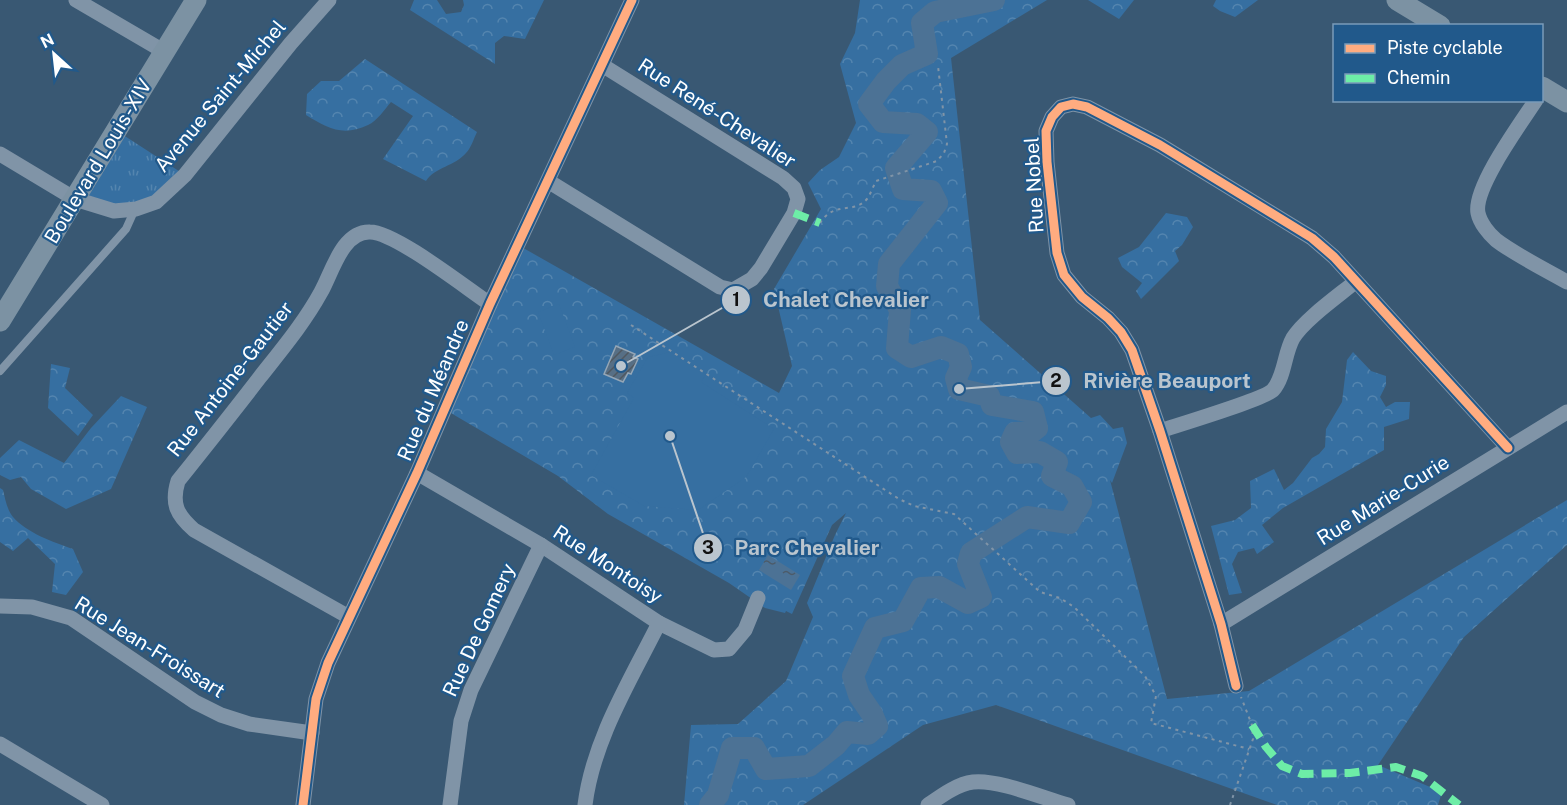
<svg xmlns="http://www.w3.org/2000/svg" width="1567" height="805" font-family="'Public Sans',sans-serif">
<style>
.grass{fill:url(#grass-tufts)}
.forest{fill:url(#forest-crowns)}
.garden{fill:#366fa1}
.water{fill:url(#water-ripples)}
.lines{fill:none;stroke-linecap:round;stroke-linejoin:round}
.river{stroke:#4c7295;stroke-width:22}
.building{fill:url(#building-hatch);stroke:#94a6b6;stroke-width:1.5}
.path{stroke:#8094a7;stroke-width:2;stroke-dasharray:3 4.5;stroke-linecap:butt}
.lane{stroke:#8094a7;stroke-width:8}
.street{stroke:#8094a7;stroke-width:15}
.secondary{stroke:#7c92a3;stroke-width:21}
.quiet{stroke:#6deda7;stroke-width:8;stroke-dasharray:15 8;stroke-linecap:butt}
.cycleway-casing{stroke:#21598b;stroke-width:13}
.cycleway{stroke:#ffac80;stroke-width:9}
.labels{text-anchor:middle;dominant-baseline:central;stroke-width:4.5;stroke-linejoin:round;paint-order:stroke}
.street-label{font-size:20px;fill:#fff;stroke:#21598b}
.leader{fill:none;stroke:#bac5ce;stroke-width:2}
.callout-dot{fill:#bac5ce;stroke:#21598b;stroke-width:2}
.mark-label{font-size:18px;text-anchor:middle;font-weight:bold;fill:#111}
.callout-label{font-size:21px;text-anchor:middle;font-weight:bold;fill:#bac5ce;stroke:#21598b;stroke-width:4.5;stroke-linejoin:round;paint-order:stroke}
</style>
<defs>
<pattern id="grass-tufts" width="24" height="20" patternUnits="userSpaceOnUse" patternTransform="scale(1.5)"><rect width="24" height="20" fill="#366fa1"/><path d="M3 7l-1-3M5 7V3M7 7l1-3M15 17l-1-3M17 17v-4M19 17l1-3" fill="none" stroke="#5485af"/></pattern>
<pattern id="forest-crowns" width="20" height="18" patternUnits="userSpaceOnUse" patternTransform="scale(1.5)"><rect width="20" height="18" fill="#366fa1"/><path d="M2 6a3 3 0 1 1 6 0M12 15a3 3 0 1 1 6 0" fill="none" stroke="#5485af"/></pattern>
<pattern id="water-ripples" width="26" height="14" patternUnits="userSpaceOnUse" patternTransform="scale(1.5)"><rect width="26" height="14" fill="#4c7295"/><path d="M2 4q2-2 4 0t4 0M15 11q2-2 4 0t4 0" fill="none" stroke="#4c5b69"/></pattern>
<pattern id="building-hatch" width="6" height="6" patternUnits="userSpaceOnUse" patternTransform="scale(1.5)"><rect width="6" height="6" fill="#576f85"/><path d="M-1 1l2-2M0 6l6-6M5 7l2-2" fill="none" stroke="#505860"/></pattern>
</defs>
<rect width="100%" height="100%" fill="#395873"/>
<polygon class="grass" points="117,131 185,175 136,209 75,199"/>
<g class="forest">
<polygon points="414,0 437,0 446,14 461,12 464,5 463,0 544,0 525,39 504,36 495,43 495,64 410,10"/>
<polygon points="860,0 1047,0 951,58 980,320 1091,418 1100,415 1113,429 1123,427 1127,443 1112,483 1110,480 1167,699 1249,691 1567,500 1567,545 1464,637 1378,765 1442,792 1438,805 1277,805 996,705 923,725 803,805 684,805 691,725 738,724 786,681 813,617 807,603 835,535 846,513 832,525 792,614 786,611 785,613 765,608 729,583 608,514 558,476 444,409 518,245 779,393 792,366 774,289 821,209 808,183 820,170 839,157 856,123 840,64 855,33"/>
<polygon points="1088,0 1134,0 1119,19"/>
<polygon points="1216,0 1258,0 1235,17 1220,11 1213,6"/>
<path d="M365,59L477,132C474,138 471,148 466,153C455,166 435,167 426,181L383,159L413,116L391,102C385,109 377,121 368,125C343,137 327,128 306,115L307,94L321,81H339Z"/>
<polygon points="1166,213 1187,217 1193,227 1182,245 1175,251 1179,261 1141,299 1136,291 1142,283 1122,267 1118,258 1139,247"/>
<polygon points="1353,352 1371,371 1386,376 1386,385 1380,397 1386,407 1395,402 1410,402 1409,419 1384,427 1384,450 1283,508 1262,525 1274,542 1257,554 1254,548 1238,552 1232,564 1242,593 1229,595 1211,526 1235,520 1251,508 1250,481 1274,469 1284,490 1293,483 1312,458 1319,454 1325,447 1326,429 1342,402 1347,360"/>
<polygon points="51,364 70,368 65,388 93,415 78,436 48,408"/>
<polygon points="121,396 147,407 111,489 66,509 31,489 21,477 10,480 0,475 0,458 19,440 64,463 91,428"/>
<path d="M0,488L3,490C5,498 7,510 13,517C27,533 53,542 73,549L83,572L66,595L52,592L55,564L28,538L13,551L0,542Z"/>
</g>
<g class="garden">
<polygon points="559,304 575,347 554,355 538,312"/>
<polygon points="671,352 706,374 701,382 774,429 746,477 698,510 644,506 591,475 634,398 627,393 648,357"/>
</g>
<polygon class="water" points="768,555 800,575 791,590 759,570"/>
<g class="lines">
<polyline class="river" points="710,805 718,795 732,748 754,748 766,769 809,766 836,745 847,732 868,734 877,726 872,714 859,695 853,676 875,628 903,621 921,588 939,587 968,603 981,597 968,564 971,553 1027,517 1069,523 1081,502 1072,486 1052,476 1057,462 1040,452 1017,453 1011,442 1015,433 1032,432 1037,428 1033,412 992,405 989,396 959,389 956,378 961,367 958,354 941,347 911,357 897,348 900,310 887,286 889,264 937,203 931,191 903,189 896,168 927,132 917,124 883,122 869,104 886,81 902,65 927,54 922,23 935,12 994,0"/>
</g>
<polygon class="building" points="616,346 635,354 633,357 638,359 631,374 628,373 623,382 604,374"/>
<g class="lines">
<g class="path">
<path d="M820,223C835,200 853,215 867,199C870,195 873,187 876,181L937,161L944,153L947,144L938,66"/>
<polyline points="631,325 899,499 914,506 954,514 1040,592 1060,598 1074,607 1145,676 1156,696 1151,723 1249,749"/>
<polyline points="1230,805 1253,739 1252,725 1241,697"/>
</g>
<polyline class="lane" points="0,371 126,229 135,209"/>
<g class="street">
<polyline points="76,0 165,52"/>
<path d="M1536,100C1521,123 1473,188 1478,213C1480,223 1489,234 1496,240C1514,254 1546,270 1567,282"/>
<polyline points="0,154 75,199 114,211 136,209 156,202 185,175 291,43 329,0"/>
<polyline points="548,181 720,287 733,290 752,279 761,268 794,213 798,199 794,188 783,178 602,65"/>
<path d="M1160,431C1178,425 1265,399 1273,390C1285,376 1284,354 1293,338C1304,320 1338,296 1355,282"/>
<polyline points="417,473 541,545 659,623 714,650 729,649 745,630 758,598"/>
<polyline points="0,606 32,607 71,618 195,702 221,715 249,724 312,733"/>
<path d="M349,617L194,530C177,515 171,504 178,481C206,446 233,412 260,377C282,349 304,323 321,292C332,273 342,231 370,232C395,232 466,288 490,304"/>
<polyline points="1221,624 1567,412"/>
<polyline points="1236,686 1221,624 1160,431 1132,350 1121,332 1108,318 1082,297 1064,275 1057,253 1047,162 1046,131 1052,117 1061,107 1073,104 1087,107 1160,145 1312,238 1334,257 1508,448"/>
<polyline points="0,744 102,805"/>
<polyline points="303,805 316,699 328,663 417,473 490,304 632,0"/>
<polyline points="450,805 461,721 471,690 541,545"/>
<path d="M585,805C593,740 630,681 659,623"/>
<path d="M928,805C941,796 957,784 973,782C997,779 1043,798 1068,805"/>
</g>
<g class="secondary">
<polyline points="1397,0 1440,26"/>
<polyline points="1542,87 1567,102"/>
<polyline points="0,321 196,0"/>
</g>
<g class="quiet">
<polyline points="794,213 820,223"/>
<polyline points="1252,725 1266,747 1282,766 1302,774 1350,773 1396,767 1422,776 1459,805"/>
</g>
<defs>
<g id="cycleway">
<polyline points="1236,686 1221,624 1160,431 1132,350 1121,332 1108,318 1082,297 1064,275 1057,253 1047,162 1046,131 1052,117 1061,107 1073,104 1087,107 1160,145 1312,238 1334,257 1508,448"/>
<polyline points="303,805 316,699 328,663 417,473 490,304 632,0"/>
</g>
</defs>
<use href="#cycleway" class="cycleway-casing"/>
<use href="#cycleway" class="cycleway"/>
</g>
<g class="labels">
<g class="street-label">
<text transform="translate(220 96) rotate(-50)">Avenue Saint-Michel</text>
<text transform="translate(717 113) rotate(33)">Rue René-Chevalier</text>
<text transform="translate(98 161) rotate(-59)">Boulevard Louis-XIV</text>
<text transform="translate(1034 185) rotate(-93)">Rue Nobel</text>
<text transform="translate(230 379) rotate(-52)">Rue Antoine-Gautier</text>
<text transform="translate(433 390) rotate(-67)">Rue du Méandre</text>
<text transform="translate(1383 500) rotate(-32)">Rue Marie-Curie</text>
<text transform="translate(608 564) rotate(33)">Rue Montoisy</text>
<text transform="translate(479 630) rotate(-65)">Rue De Gomery</text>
<text transform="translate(150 647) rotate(32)">Rue Jean-Froissart</text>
</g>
</g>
<path class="leader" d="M621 366L736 300M959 389L1056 381M670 436L708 548"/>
<g class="callout-dot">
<circle cx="621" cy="366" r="6"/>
<circle cx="959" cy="389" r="6"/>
<circle cx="670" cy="436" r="6"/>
<circle cx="736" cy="300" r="15"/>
<circle cx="1056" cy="381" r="15"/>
<circle cx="708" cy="548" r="15"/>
</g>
<g class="mark-label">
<text x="736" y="306">1</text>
<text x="1056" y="387">2</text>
<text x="708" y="554">3</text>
</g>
<g class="callout-label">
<text x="846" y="307">Chalet Chevalier</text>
<text x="1167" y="388">Rivière Beauport</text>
<text x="807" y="555">Parc Chevalier</text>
</g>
<rect x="1333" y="24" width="210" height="78" fill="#21598b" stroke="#7a9bb9" stroke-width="1.5"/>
<rect x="1345" y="44" width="30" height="9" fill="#ffac80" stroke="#7a9bb9" stroke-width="1.5"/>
<text x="1387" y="54" font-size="18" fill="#ffffff">Piste cyclable</text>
<rect x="1345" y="74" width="30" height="9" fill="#6deda7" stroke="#7a9bb9" stroke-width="1.5"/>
<text x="1387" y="84" font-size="18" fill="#ffffff">Chemin</text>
<g transform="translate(54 54) rotate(333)" stroke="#21598b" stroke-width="4.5" paint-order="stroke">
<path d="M0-4.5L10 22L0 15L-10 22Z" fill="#ffffff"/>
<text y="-9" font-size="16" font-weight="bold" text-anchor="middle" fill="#ffffff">N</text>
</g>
</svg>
